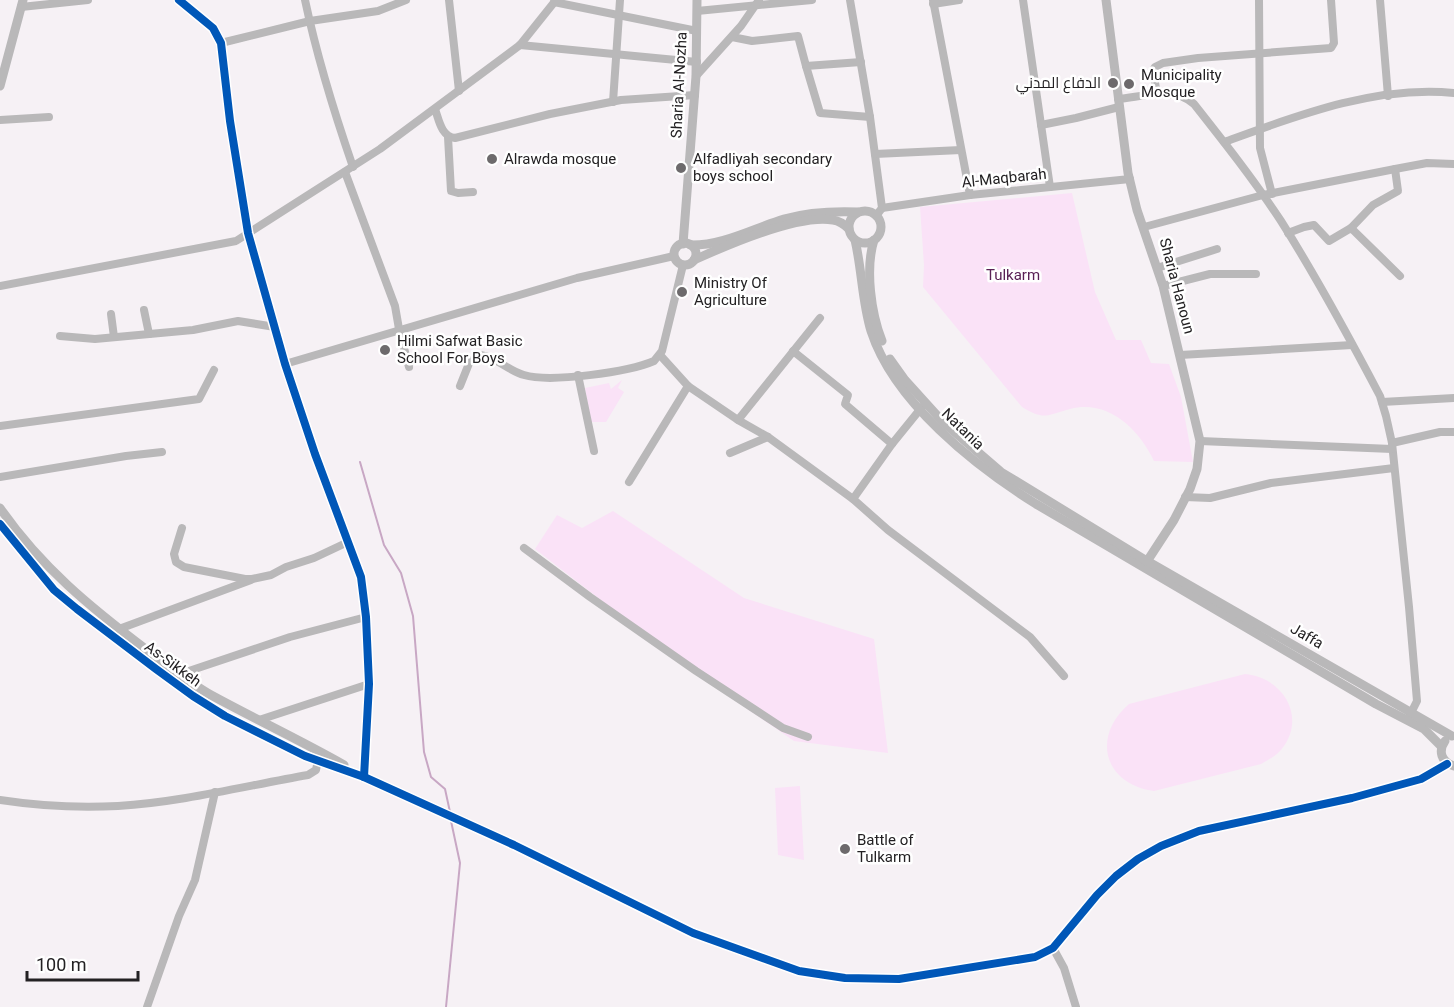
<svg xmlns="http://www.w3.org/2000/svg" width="1454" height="1007" font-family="Roboto,Cairo,sans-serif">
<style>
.green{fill:#fae2f7}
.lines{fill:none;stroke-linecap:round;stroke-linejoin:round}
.stream{stroke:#c8a7c4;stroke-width:2}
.minor{stroke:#b9b8b9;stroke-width:8}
.tertiary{stroke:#b9b8b9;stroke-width:9}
.cycleway-casing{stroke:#fff;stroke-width:11}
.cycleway{stroke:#0057b8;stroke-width:8}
.poi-dot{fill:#6d6a6c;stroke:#fff;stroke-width:2}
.labels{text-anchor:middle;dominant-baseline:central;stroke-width:5;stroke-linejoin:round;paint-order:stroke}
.poi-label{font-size:15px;fill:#232123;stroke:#fff;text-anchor:start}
.street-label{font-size:15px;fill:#232123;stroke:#fff}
.park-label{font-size:15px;fill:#592155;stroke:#fff}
</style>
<rect width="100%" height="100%" fill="#f6f1f5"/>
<g class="green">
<path d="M1072,193L1095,292L1116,340H1141L1151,363L1169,364L1181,397L1193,462L1154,461C1139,429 1108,399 1070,409C1047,415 1045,421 1022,407L923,287L924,265L920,207Z"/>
<polygon points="622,380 618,388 624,392 606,422 591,422 585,388 609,383 611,389"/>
<polygon points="613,511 744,598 874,639 888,753 794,741 695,673 535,549 557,515 582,528"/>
<path d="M1245,674C1281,677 1306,714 1284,746C1278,755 1270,759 1261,764L1154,791C1104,784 1091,737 1129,704Z"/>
<polygon points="800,786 800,787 804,860 778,855 775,788"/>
</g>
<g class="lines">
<g class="stream">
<polyline points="360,462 384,545 401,573 413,616 424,752 431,777 445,789 450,812"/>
<polyline points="446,1007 460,863 451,821"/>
</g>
<g class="minor">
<polyline points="179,0 213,28 221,43 230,121 248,233 285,364 315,454 361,577 366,617 369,684 364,777"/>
<path d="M305,0C317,57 334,112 353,167"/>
<polyline points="449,0 459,91"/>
<polyline points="850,0 870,117 882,208 876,216"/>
<polyline points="933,0 970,195"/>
<polyline points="1023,0 1050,187"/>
<polyline points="1259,0 1260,148 1272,194"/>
<polyline points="1380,0 1388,96"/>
<polyline points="554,2 697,31"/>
<polyline points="933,4 959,0"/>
<polyline points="21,7 88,0"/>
<polyline points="697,11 812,0"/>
<polyline points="732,37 752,41 798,36 806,66 861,62"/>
<polyline points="221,43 310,21 378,11 406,0"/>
<polyline points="520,45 697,62"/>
<polyline points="806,66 820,113 870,117"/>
<polyline points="696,76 741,26 759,0"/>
<polyline points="1157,95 1153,70 1155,67 1163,63 1198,58 1331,48 1334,43 1331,0"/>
<path d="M1118,99C1142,97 1175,86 1194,104C1224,142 1254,180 1281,221C1317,278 1349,337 1380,396L1386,416L1392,443L1409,607L1417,701L1409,717"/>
<polyline points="613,102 620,0"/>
<path d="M435,109C439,120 441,136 455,138L550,114L621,100L695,95"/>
<polyline points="0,120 49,117"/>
<polyline points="1041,125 1076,118 1119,107"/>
<polyline points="448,137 451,191 458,193 473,192"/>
<path d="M1224,142C1296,116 1376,85 1454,93"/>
<polyline points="875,154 961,150"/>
<polyline points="345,172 395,306 399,329 409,367"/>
<polyline points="882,208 970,195 1130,179"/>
<polyline points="1144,227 1263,195 1395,169 1427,163 1454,164"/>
<polyline points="1351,228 1373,205 1398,191 1395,169"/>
<polyline points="1288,233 1304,227 1314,225 1329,241 1351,228 1400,276"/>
<polyline points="1157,268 1217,249"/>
<polyline points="0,286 236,241 380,149 520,45 556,0"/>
<polyline points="1163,286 1210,274 1256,274"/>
<polyline points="144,310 149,334"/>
<polyline points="111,314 114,337"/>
<polyline points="60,336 95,339 193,330 238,321 275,327"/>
<polyline points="793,351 848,395 845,404 892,444"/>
<polyline points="660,355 688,386 738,420 768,437 853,499 888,530 1030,637 1064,676"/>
<polyline points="1180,355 1352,345"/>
<polyline points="285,364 577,278 674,256"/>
<polyline points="578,375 594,451"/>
<path d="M460,386L470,361L481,355C496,357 509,371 524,375C550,383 629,372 654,361L662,351L683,265"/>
<polyline points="1382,402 1454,398"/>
<polyline points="738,420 820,318"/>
<polyline points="0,426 199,399 214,370"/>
<polyline points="1200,441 1392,449"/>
<polyline points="1392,443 1440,432 1454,432"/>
<polyline points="730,453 768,437"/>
<polyline points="0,477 126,456 162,452"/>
<polyline points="629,482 688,386"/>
<polyline points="1185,497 1210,498 1271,483 1394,468"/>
<polyline points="853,499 892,444 922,407"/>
<polyline points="182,528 174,554 176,562 184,567 245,579 252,579 271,575 286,567 314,558 348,542"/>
<polyline points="524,548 590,597 696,671 783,728 808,737"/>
<polyline points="119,629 251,580"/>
<polyline points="180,674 290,637 366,617"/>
<polyline points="259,720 369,684"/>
<path d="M0,800C39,806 79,808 118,806C182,802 245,786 308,775L316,770L318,760"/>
<polyline points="1053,948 1064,968 1076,1007"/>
<polyline points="147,1007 179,916 195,880 215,792"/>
</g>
<g class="tertiary">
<polyline points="1106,0 1128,173 1137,210 1163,286 1200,441 1197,469 1190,489 1174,520 1144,566"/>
<polyline points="0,86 23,0"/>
<circle cx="865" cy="227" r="16"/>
<path d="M855,240C862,270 862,301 871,331C894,402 975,466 1036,504L1376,704L1424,729L1441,746"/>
<path d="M874,240C865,269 871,313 882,341"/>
<circle cx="685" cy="254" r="11"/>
<polyline points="683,244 696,76 697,0"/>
<path d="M690,245C722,246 754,228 784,219C809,212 833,211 858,212"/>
<path d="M694,260C727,245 798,214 833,220C840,221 844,224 849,229"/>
<polyline points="890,359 905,380 943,422 1001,472 1147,561 1452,736"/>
<path d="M0,508C41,567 90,607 147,650C168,665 188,682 211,695C255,719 300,740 344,765"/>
<polyline points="0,524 54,590 77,609 156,669 193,696 225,716 305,756 364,777 514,845 693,933 799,971 845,978 899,979 1035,957 1053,948 1097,895 1116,876 1138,859 1161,846 1199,831 1352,798 1421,779 1447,764"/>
<path d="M1445,741C1438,751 1441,762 1454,766"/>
</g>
<defs>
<g id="cycleway">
<polyline points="179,0 213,28 221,43 230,121 248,233 285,364 315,454 361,577 366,617 369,684 364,777"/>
<polyline points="0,524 54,590 77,609 156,669 193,696 225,716 305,756 364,777 514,845 693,933 799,971 845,978 899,979 1035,957 1053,948 1097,895 1116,876 1138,859 1161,846 1199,831 1352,798 1421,779 1447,764"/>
</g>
</defs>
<use href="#cycleway" class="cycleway-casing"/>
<use href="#cycleway" class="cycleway"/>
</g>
<g class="poi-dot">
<circle cx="1113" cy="83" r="6"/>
<circle cx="1129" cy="84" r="6"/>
<circle cx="492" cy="159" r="6"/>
<circle cx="681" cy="168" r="6"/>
<circle cx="682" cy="292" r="6"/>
<circle cx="385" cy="350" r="6"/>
<circle cx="845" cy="849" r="6"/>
</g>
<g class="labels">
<g class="poi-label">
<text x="1141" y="75">Municipality<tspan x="1141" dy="17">Mosque</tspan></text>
<text x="1101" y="83" text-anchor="end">الدفاع المدني</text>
<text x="504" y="159">Alrawda mosque</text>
<text x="693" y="159">Alfadliyah secondary<tspan x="693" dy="17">boys school</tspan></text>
<text x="694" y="283">Ministry Of<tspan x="694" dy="17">Agriculture</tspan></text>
<text x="397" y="341">Hilmi Safwat Basic<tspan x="397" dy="17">School For Boys</tspan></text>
<text x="857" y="840">Battle of<tspan x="857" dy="17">Tulkarm</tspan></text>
</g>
<g class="street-label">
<text transform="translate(679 85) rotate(-87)">Sharia Al-Nozha</text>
<text transform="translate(1004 178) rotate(-6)">Al-Maqbarah</text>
<text transform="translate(1177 286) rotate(75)">Sharia Hanoun</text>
<text transform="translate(963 429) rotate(44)">Natania</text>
<text transform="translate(1307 636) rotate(30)">Jaffa</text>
<text transform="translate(173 664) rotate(36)">As-Sikkeh</text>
</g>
<g class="park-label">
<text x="1013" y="275">Tulkarm</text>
</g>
</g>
<path d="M27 971v9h111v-9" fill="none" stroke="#232123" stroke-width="3"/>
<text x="36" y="971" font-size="18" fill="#232123" stroke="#ffffff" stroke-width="4.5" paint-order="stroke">100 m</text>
</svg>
